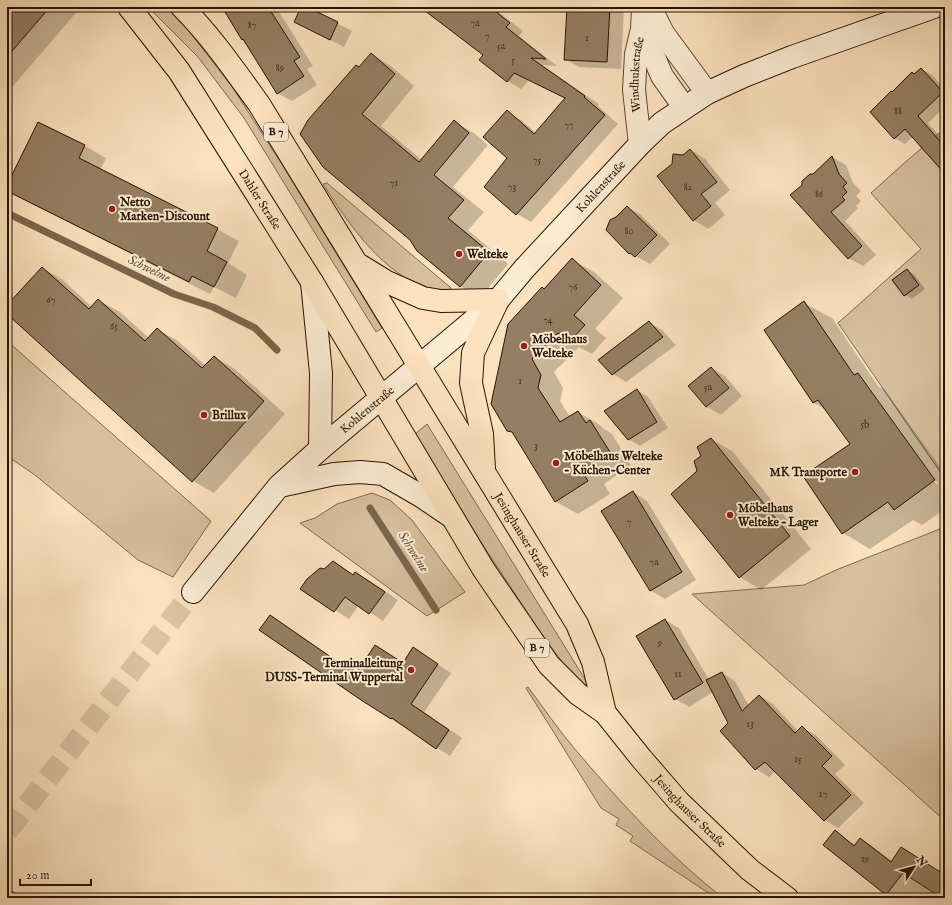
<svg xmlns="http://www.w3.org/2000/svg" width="952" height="905" font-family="'IM FELL English',serif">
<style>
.green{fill:#d7be9d;stroke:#7f684f}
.shadow{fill:#0003;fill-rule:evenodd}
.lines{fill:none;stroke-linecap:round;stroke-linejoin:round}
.stream{stroke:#7b654b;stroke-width:7}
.building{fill:#957e63;stroke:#271301}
.secondary-tunnel{stroke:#dbc2a1;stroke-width:22;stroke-dasharray:22 11;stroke-linecap:butt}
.street-casing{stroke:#5c4630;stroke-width:24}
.secondary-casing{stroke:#271301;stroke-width:24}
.primary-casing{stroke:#271301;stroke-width:24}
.street{stroke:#fcecd4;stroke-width:22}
.secondary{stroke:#fcecd4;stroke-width:22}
.primary{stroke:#fbe1bd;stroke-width:22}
.rail-casing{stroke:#271301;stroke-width:4.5}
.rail{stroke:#fcecd4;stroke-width:3;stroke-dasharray:9;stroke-linecap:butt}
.poi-dot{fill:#8f2418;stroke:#fcecd4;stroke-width:1.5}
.labels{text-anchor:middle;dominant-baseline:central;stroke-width:4;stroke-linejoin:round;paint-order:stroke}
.number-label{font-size:10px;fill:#422e1a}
.shield{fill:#fcecd4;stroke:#675440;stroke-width:1}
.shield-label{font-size:11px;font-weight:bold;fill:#271301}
.street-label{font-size:12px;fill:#271301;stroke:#fcecd4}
.poi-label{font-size:12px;font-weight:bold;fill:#271301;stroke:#fcecd4;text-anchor:start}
.water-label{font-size:13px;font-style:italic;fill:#665039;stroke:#fcecd4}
</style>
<rect width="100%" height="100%" fill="#fbe1bd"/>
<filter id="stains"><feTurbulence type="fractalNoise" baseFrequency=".005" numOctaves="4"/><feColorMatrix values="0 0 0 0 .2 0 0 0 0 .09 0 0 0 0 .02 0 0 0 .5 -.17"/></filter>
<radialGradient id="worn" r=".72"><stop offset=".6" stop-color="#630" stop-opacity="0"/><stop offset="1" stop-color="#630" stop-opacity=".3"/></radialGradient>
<g class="green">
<polygon points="148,7 167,7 189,31 233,88 281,163 382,328 376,332 244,118 198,57"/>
<polygon points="945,128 945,479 838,323 921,249 871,193 902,165"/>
<path d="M327,183L451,288L449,293C393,289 351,228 323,184Z"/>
<polygon points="7,341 211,521 173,577 138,560 35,475 7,456"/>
<polygon points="427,424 591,689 587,694 547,642 486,550 415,434"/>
<polygon points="372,493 390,500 412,520 465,592 427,616 300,523 315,518 337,504"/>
<polygon points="945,527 945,821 692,594 804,585 836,570"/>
<path d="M528,687C543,707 557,728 574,748C618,800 668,855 723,898H716L630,841L633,836L616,825L619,819L601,808L526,688Z"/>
</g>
<g class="shadow">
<polygon points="7,7 81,7 7,93"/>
<polygon points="224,7 276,7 313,66 307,69 317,85 292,101 277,93 228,16"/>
<polygon points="302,7 305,7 352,31 344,47 295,22"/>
<polygon points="422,7 492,7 523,31 519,36 557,66 542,65 599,104 598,106 618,124 531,222 517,214 485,187 509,158 507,112 521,120 536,133 566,99 529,80 521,89 507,81 480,60 484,55"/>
<polygon points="568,7 624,7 621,69 579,67 565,59"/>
<polygon points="371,54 391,66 414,86 381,126 422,160 454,122 474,133 488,145 453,187 484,212 468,230 508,264 480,298 460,286 417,251 411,240 324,166 360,68"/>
<polygon points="921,69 932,75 945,89 945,107 928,123 945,142 945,170 913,137 905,144 894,138 915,75"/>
<polygon points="39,123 85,146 106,158 100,170 217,229 239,241 228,263 247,275 236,298 214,287 210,294 27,201 7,190 7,187"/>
<polygon points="691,150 705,159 730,190 715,203 725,215 708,229 694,220 684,156"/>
<polygon points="832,157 846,165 853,183 861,191 856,196 861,201 856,206 858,208 845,221 876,255 863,266 848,258 814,175"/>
<polygon points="627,207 641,215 670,244 650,264 630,253 617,218"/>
<polygon points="572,260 594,272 623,298 595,329 606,338 592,354 579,347 554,372 563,388 560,401 570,417 578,412 600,425 603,428 612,434 631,465 604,484 610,494 578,514 556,502 515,434 508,430 543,288 545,290"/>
<polygon points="42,268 63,280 92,307 98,300 120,312 149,338 157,329 178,341 206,366 214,357 235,369 285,414 214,493 193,481 7,313 7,307"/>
<polygon points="907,270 914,274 925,289 912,299 905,295"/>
<path d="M804,303L832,318L878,386L885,390L945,474V509L922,525L913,520L870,549L843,533L852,444L827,410L814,403L765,330ZM860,378H862L938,484L937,485Z"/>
<polygon points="649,323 662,330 676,345 626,382 613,374"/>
<polygon points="711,368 725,376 742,396 721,415 707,407 689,386"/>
<polygon points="637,390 648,397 668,428 640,446 628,439"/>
<polygon points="711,439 732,451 811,549 761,590 740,577 672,494 699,471 702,457"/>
<polygon points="633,492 647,501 696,580 665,599 651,591 603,512"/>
<polygon points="333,562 354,576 356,573 370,581 398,600 383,621 359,605 349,619 302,589"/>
<polygon points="270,616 339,662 357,673 375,646 404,664 414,649 451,673 424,712 462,738 450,756 391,719"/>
<polygon points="665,620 679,628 709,680 722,673 735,681 749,706 760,696 773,704 798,731 802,728 816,735 845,765 835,774 864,803 838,828 825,820 796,793 776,771 769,777 756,769 713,692 689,707 675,699"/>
<polygon points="835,832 856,845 861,839 872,846 892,861 945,875 945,898 892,898 878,888"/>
</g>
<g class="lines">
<g class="stream">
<polyline points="7,213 174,294 213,307 255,328 277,350"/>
<polyline points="370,508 436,610"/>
</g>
</g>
<g class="building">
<polygon points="7,7 50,7 7,57"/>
<polygon points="222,7 268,7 300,57 294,61 304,76 277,94 243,39 242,40"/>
<polygon points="301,7 307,7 338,22 330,40 294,22"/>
<polygon points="420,7 490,7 510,23 506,27 546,59 531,58 585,96 584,97 605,115 516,215 484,187 507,158 483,137 507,110 534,134 565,98 514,73 507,82 479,60 483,55"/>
<polygon points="567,7 610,7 607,62 564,60"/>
<polygon points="371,53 395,74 362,114 419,162 454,120 469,133 434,175 464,200 448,218 489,252 460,287 417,251 410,240 323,167 300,134 308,120 356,65 359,67"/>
<polygon points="921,68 943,92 918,116 945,147 945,174 905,129 894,139 870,112 891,91 892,92 912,72 914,74"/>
<polygon points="38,122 85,145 79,158 218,228 207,251 227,262 214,287 192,276 189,282 7,191 7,185"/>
<polygon points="690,149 717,182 701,194 711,206 693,221 657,176 672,164 673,154 683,155"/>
<polygon points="832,156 839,174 847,183 843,187 847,192 842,197 845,200 831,212 862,246 848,259 790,195 802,185 802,181 810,174 813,174"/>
<polygon points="627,206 657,235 635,257 630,253 629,254 606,230 610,220 616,217"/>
<polygon points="572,258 601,285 574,315 585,325 569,342 558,333 532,359 541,375 538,388 560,422 578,411 586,423 590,420 610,452 582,471 588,481 555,502 512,432 507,431 491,404 508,324 542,287 544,289"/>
<polygon points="42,267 89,309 98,299 145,341 157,328 202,368 214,356 264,401 192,482 7,314 7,305"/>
<polygon points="907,269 919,285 904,296 892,280"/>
<polygon points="804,301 854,375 858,373 935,480 894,510 888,502 842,534 803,476 850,444 818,400 813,403 764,330"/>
<polygon points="649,321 663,337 612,375 598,360"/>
<polygon points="711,367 729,388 706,407 688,386"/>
<polygon points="637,389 657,422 628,440 604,411"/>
<polygon points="711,438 790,536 739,578 671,494 697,471 694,461 701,456 697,447"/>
<polygon points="633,491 682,572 650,591 601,511"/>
<polygon points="333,561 353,575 355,572 385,592 369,614 345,597 334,612 300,589 307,579 320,568 324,569"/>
<polygon points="270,615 338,662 339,660 357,672 375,645 403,663 413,647 438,664 411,704 449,730 436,749 392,718 391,719 361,700 259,630"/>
<polygon points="665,619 703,683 674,700 636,636"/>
<polygon points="722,672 742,711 759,695 795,733 802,726 832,756 822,766 851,795 824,821 765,762 755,770 720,731 728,723 706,680"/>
<polygon points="835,830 854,846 860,838 891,862 901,847 945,875 945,898 942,898 903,873 886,895 823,845"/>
</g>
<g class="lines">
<polyline class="secondary-tunnel" points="7,831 193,592"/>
<defs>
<g id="street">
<polyline points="650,7 663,33 707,93"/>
<polyline points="642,29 662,76 684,107"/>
<path id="s1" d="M640,144L634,90L636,54L642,29L643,7"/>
</g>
<g id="secondary">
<polyline points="312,282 321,373 320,449"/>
<polyline points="280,486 334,474 360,472 383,474 421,496 452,517"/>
<path id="s2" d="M193,592L279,486L320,449L498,300L524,269L640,144L662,123L707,93L744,76L792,57L934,7"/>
</g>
<g id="primary">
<path id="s3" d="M129,7L179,71L251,185L312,282L484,570L549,665L578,694L605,713L641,758L679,802L750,870L787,898"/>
<path id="s4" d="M182,7C211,36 235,71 259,104L577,624L593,662L605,713"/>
<polyline points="361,266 387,282 423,298 441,301 498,300 473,353 471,383 482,434 484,469"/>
</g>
</defs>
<use href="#street" class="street-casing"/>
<use href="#secondary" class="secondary-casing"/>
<use href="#primary" class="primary-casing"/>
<use href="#street" class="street"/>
<use href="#secondary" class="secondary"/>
<use href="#primary" class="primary"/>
<defs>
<polyline id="rail" points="7,890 19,898"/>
</defs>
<use href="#rail" class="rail-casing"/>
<use href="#rail" class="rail"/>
</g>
<g class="poi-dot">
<circle cx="112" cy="209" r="4"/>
<circle cx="459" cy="254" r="4"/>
<circle cx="524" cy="346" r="4"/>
<circle cx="204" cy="415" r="4"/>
<circle cx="556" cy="463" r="4"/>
<circle cx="855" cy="472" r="4"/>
<circle cx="730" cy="515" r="4"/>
<circle cx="411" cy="670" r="4"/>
</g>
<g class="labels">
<g class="number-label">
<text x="475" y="23">7a</text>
<text x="252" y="25">87</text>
<text x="487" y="36">7</text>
<text x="587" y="38">1</text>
<text x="501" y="46">5a</text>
<text x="513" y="60">5</text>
<text x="280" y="68">89</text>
<text x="898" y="111">88</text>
<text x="569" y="125">77</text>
<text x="537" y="160">75</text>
<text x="394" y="183">71</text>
<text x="512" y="187">73</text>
<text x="688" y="187">82</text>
<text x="819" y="194">86</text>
<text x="629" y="231">80</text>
<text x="573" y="287">76</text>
<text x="51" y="300">67</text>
<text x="548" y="320">74</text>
<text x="114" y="326">65</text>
<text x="520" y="381">1</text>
<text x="708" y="387">5a</text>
<text x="865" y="424">5b</text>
<text x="536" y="446">3</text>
<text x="629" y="522">7</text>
<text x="654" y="562">7a</text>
<text x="660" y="643">9</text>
<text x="678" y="674">11</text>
<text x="750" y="724">13</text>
<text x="798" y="759">15</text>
<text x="823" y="794">17</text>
<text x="865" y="859">19</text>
</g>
<g class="shield">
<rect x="264" y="123" width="24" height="18" rx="3"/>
<rect x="525" y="639" width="24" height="18" rx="3"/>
</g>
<g class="shield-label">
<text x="276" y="132">B 7</text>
<text x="537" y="648">B 7</text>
</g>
<g class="street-label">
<text stroke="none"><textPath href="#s1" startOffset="70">Windhukstraße</textPath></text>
<text stroke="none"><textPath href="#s2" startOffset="577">Kohlenstraße</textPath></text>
<text stroke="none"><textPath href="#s3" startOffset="233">Dahler Straße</textPath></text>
<text stroke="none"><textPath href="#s2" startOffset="253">Kohlenstraße</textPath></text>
<text stroke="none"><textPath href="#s4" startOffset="629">Jesinghauser Straße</textPath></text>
<text stroke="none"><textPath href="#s3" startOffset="985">Jesinghauser Straße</textPath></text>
</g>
<g class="poi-label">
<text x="120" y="202">Netto<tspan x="120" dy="14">Marken-Discount</tspan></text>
<text x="467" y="254">Welteke</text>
<text x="532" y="339">Möbelhaus<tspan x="532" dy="14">Welteke</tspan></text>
<text x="212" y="415">Brillux</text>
<text x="564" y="456">Möbelhaus Welteke<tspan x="564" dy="14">- Küchen-Center</tspan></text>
<text x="847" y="472" text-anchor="end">MK Transporte</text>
<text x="738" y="508">Möbelhaus<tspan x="738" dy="14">Welteke – Lager</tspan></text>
<text x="403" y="663" text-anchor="end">Terminalleitung<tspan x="403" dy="14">DUSS-Terminal Wuppertal</tspan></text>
</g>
<g class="water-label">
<text transform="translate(149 269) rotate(26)">Schwelme</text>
<text transform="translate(413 552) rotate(57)">Schwelme</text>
</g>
</g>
<rect width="952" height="905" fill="none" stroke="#fbe1bd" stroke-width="24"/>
<rect x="8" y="8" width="936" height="889" fill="none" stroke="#271301" stroke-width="2"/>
<rect x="12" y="12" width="928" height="881" fill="none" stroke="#271301"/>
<g transform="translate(914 867) rotate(54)" stroke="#fcecd4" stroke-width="3" paint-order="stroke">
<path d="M0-3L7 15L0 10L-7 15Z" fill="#271301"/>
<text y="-6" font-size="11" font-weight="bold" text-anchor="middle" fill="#271301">N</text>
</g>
<path d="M20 879v6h71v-6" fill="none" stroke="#271301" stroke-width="2"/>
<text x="26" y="879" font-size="12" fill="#271301" stroke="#fcecd4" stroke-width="3" paint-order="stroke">20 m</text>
<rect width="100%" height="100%" filter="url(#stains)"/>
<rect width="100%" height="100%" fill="url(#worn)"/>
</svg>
